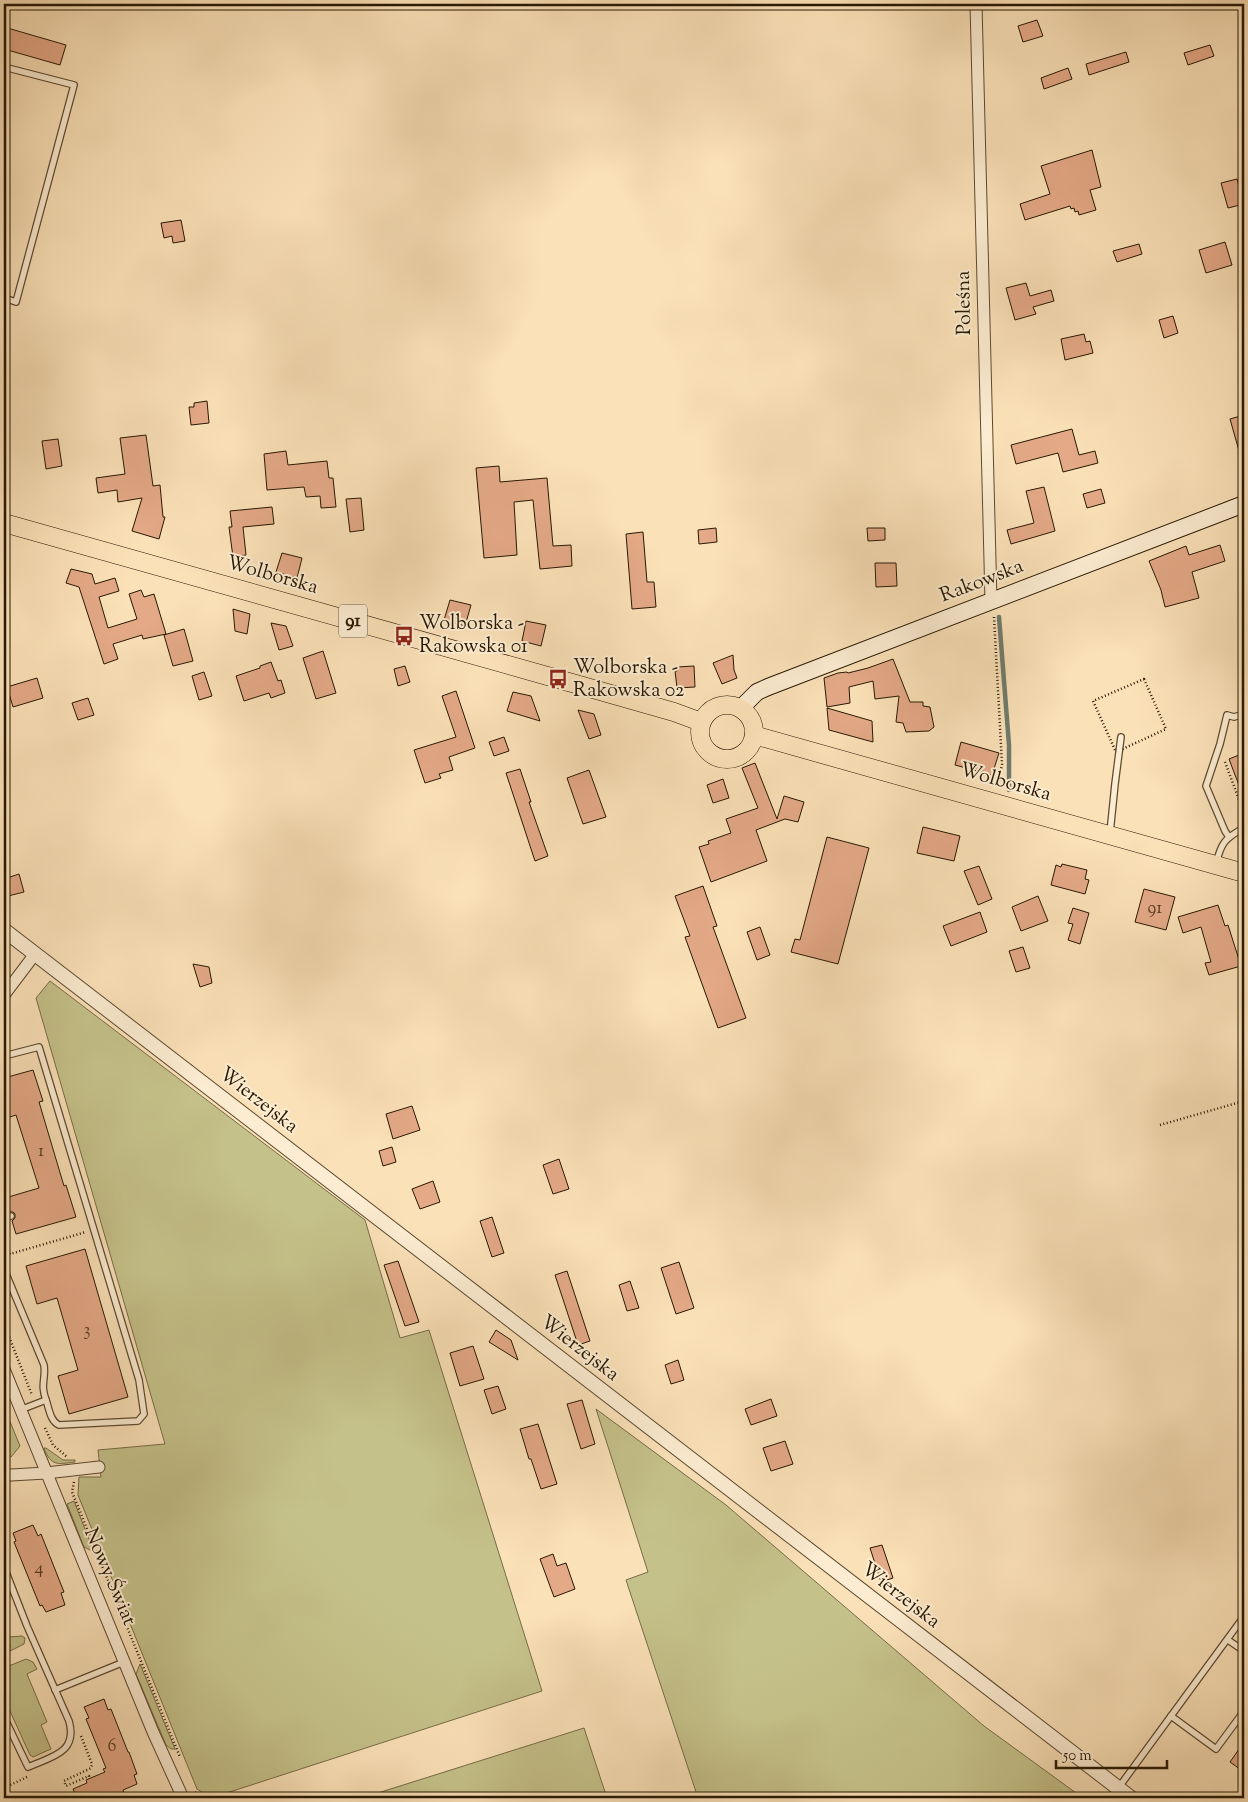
<svg xmlns="http://www.w3.org/2000/svg" width="1248" height="1802" font-family="'Sorts Mill Goudy',serif">
<style>
.green{fill:#c5c18a;stroke:#766c46}
.lines{fill:none;stroke-linecap:round;stroke-linejoin:round}
.stream{stroke:#6f7b6c;stroke-width:4.5}
.building{fill:#e4a987;stroke:#271802}
.service-casing{stroke:#5c4a30;stroke-width:8}
.minor-casing{stroke:#5c4a30;stroke-width:13}
.tertiary-casing{stroke:#5c4a30;stroke-width:16}
.secondary-casing{stroke:#271802;stroke-width:18}
.primary-casing{stroke:#271802;stroke-width:19}
.path{stroke:#271802;stroke-width:2.5;stroke-dasharray:1 2.5;stroke-linecap:butt}
.service{stroke:#fcecd1;stroke-width:5.5}
.minor{stroke:#fcecd1;stroke-width:11}
.tertiary{stroke:#fcecd1;stroke-width:14}
.secondary{stroke:#fcecd1;stroke-width:16}
.primary{stroke:#fbe1b8;stroke-width:18}
.labels{text-anchor:middle;dominant-baseline:central;stroke-width:4;stroke-linejoin:round;paint-order:stroke}
.number-label{font-size:18px;fill:#563c23}
.shield{fill:#fcecd1;stroke:#675840;stroke-width:1}
.shield-label{font-size:19px;font-weight:bold;fill:#271802}
.street-label{font-size:20px;fill:#271802;stroke:#fcecd1}
.poi-label{font-size:20px;fill:#271802;stroke:#fcecd1;text-anchor:start}
</style>
<rect width="100%" height="100%" fill="#fbe1b8"/>
<filter id="stains"><feTurbulence type="fractalNoise" baseFrequency=".004" numOctaves="4"/><feColorMatrix values="0 0 0 0 .2 0 0 0 0 .09 0 0 0 0 .02 0 0 0 .5 -.17"/></filter>
<radialGradient id="worn" r=".72"><stop offset=".6" stop-color="#630" stop-opacity="0"/><stop offset="1" stop-color="#630" stop-opacity=".3"/></radialGradient>
<g class="green">
<polygon points="50,981 365,1220 400,1338 429,1330 542,1691 211,1798 197,1789 78,1495 79,1477 101,1477 98,1450 165,1444 36,998"/>
<polygon points="4,1407 20,1446 11,1457 4,1457"/>
<polygon points="596,1409 726,1505 984,1726 1083,1798 698,1798 626,1580 648,1572"/>
<path d="M44,1448H46L63,1460H75V1462C58,1464 51,1467 44,1448Z"/>
<polygon points="74,1501 94,1552 84,1547 67,1504"/>
<polygon points="22,1636 25,1638 24,1644 4,1654 4,1649 10,1648 9,1637"/>
<polygon points="26,1659 33,1662 37,1669 27,1674 47,1722 41,1725 51,1749 33,1757 30,1755 4,1698 4,1668"/>
<polygon points="140,1664 175,1749 171,1749 166,1745 136,1674"/>
<polygon points="584,1728 607,1798 362,1798"/>
</g>
<g class="lines">
<polyline class="stream" points="999,617 1009,745 1009,790"/>
</g>
<g class="building">
<polygon points="1037,20 1043,36 1023,42 1018,26"/>
<polygon points="4,27 66,45 60,65 4,49"/>
<polygon points="1210,45 1214,56 1188,65 1184,53"/>
<polygon points="1126,52 1129,62 1089,75 1086,64"/>
<polygon points="1068,68 1072,79 1044,89 1041,78"/>
<polygon points="1092,150 1101,187 1090,190 1096,210 1079,215 1078,211 1075,212 1074,208 1071,209 1070,206 1025,220 1020,204 1050,194 1041,166"/>
<polygon points="1237,179 1244,204 1228,208 1221,183"/>
<polygon points="181,220 185,241 173,243 172,236 164,238 161,223"/>
<polygon points="1225,242 1232,265 1206,273 1199,250"/>
<polygon points="1139,244 1142,254 1117,262 1113,251"/>
<polygon points="1026,283 1030,296 1051,290 1054,301 1033,307 1036,314 1015,320 1006,288"/>
<polygon points="1173,316 1178,333 1164,338 1159,320"/>
<polygon points="1084,334 1086,342 1090,341 1093,353 1065,360 1061,339"/>
<polygon points="207,401 209,423 191,425 189,407 194,407 194,403"/>
<polygon points="1244,415 1244,457 1241,458 1230,419"/>
<polygon points="1072,429 1079,455 1095,451 1098,463 1063,472 1058,453 1016,464 1011,445"/>
<polygon points="146,435 153,486 160,485 163,517 165,517 159,539 132,531 142,498 118,502 117,490 98,493 96,478 125,474 120,438"/>
<polygon points="58,439 62,466 46,469 42,441"/>
<polygon points="286,451 288,465 327,461 329,478 333,478 336,507 321,508 320,496 306,497 304,487 267,490 264,454"/>
<polygon points="499,466 500,482 547,478 553,546 571,545 572,566 540,569 533,500 514,502 517,555 484,558 476,468"/>
<polygon points="1044,487 1055,531 1011,544 1007,530 1034,523 1026,491"/>
<polygon points="1101,489 1105,503 1087,508 1083,494"/>
<polygon points="361,498 364,530 350,532 346,499"/>
<polygon points="272,507 274,524 243,527 246,555 233,557 229,527 232,527 230,511"/>
<polygon points="716,528 717,542 699,544 698,530"/>
<polygon points="867,528 885,528 885,540 868,541"/>
<polygon points="643,532 647,582 654,582 656,607 632,609 626,534"/>
<polygon points="1220,545 1225,561 1192,572 1199,598 1165,607 1161,590 1149,561 1186,546 1189,555"/>
<polygon points="282,553 302,558 297,578 276,572"/>
<polygon points="875,563 896,563 897,586 876,587"/>
<polygon points="71,569 92,574 95,584 115,578 119,591 99,597 108,628 137,619 129,594 141,590 144,597 154,594 166,634 143,639 142,635 113,644 118,659 104,664 79,587 66,583"/>
<polygon points="450,600 471,605 465,626 444,620"/>
<polygon points="233,609 250,614 247,634 235,631"/>
<polygon points="526,621 546,625 541,646 522,641"/>
<polygon points="271,623 286,626 293,646 279,650"/>
<polygon points="184,629 193,661 173,666 164,635"/>
<polygon points="323,651 336,693 316,699 303,658"/>
<polygon points="733,655 734,670 737,678 722,684 713,663"/>
<polygon points="893,659 910,702 923,702 923,706 930,707 934,727 929,731 906,732 903,723 896,722 899,696 875,699 873,681 849,687 850,703 827,707 824,678 838,673 847,672 848,673 868,668"/>
<polygon points="271,662 278,681 281,680 285,693 271,698 269,693 244,701 236,676 260,668 260,666"/>
<polygon points="405,666 410,682 398,686 394,669"/>
<polygon points="694,666 695,687 677,688 675,671 677,671 677,667"/>
<polygon points="204,672 212,696 199,700 192,676"/>
<polygon points="37,678 43,698 13,707 7,687"/>
<polygon points="456,691 475,748 449,757 453,770 439,774 441,778 425,783 414,750 456,737 442,696"/>
<polygon points="513,692 531,696 540,721 507,711"/>
<polygon points="88,698 94,715 78,720 72,703"/>
<polygon points="827,708 872,721 873,742 829,730"/>
<polygon points="578,710 594,714 601,735 589,739"/>
<polygon points="504,737 509,751 494,756 489,742"/>
<polygon points="961,742 999,753 992,775 955,765"/>
<polygon points="1244,753 1244,796 1243,796 1229,759"/>
<polygon points="755,763 777,819 784,796 804,802 798,822 785,819 756,830 767,861 711,882 699,847 709,844 708,841 731,833 726,819 758,808 742,768"/>
<polygon points="520,769 531,802 529,802 548,856 535,861 506,773"/>
<polygon points="589,770 606,817 583,824 567,778"/>
<polygon points="723,779 729,798 713,803 707,785"/>
<polygon points="923,827 960,836 954,861 917,853"/>
<polygon points="827,837 869,848 838,964 791,952 795,939 800,940"/>
<polygon points="1062,864 1087,870 1085,879 1089,880 1085,894 1051,885 1056,865 1061,867"/>
<polygon points="979,866 992,899 978,905 964,871"/>
<polygon points="19,874 24,892 4,897 4,879"/>
<polygon points="703,886 717,926 713,927 746,1018 718,1028 685,937 690,936 675,896"/>
<polygon points="1144,889 1175,897 1166,930 1135,922"/>
<polygon points="1038,896 1048,921 1021,931 1012,907"/>
<polygon points="1218,905 1225,926 1228,925 1241,966 1209,975 1205,963 1211,962 1201,927 1183,933 1178,917"/>
<polygon points="1073,908 1089,913 1080,944 1068,940 1073,924 1068,923"/>
<polygon points="980,912 987,932 951,946 943,926"/>
<polygon points="760,927 770,955 757,960 747,932"/>
<polygon points="1023,947 1030,968 1016,972 1009,951"/>
<polygon points="193,964 209,967 212,983 200,987"/>
<polygon points="33,1070 43,1101 39,1102 64,1186 66,1185 76,1217 16,1234 12,1221 15,1218 15,1214 13,1212 9,1212 5,1198 39,1188 16,1115 4,1119 4,1078"/>
<polygon points="412,1106 420,1130 393,1139 386,1114"/>
<polygon points="392,1147 396,1162 383,1166 379,1151"/>
<polygon points="559,1159 569,1189 553,1194 543,1165"/>
<polygon points="433,1181 440,1202 420,1209 412,1189"/>
<polygon points="492,1217 504,1253 492,1257 480,1221"/>
<polygon points="85,1249 128,1397 69,1414 58,1376 78,1370 57,1298 37,1304 26,1266"/>
<polygon points="398,1261 419,1322 405,1326 384,1265"/>
<polygon points="679,1262 694,1308 676,1314 661,1268"/>
<polygon points="567,1271 590,1341 578,1345 555,1275"/>
<polygon points="630,1281 639,1308 627,1311 619,1285"/>
<polygon points="496,1330 511,1340 518,1360 489,1342"/>
<polygon points="473,1346 484,1379 460,1386 450,1353"/>
<polygon points="678,1360 684,1380 671,1384 665,1365"/>
<polygon points="498,1386 506,1409 492,1414 484,1390"/>
<polygon points="771,1399 777,1416 751,1425 745,1409"/>
<polygon points="582,1400 595,1444 581,1449 567,1404"/>
<polygon points="538,1424 557,1484 541,1489 531,1459 529,1459 520,1429"/>
<polygon points="785,1441 793,1464 771,1471 763,1448"/>
<polygon points="33,1525 38,1536 41,1534 64,1592 61,1593 65,1605 46,1612 42,1605 40,1606 14,1542 16,1541 13,1533"/>
<polygon points="882,1545 893,1578 881,1582 870,1548"/>
<polygon points="553,1554 557,1566 566,1563 575,1589 554,1597 540,1559"/>
<polygon points="104,1699 108,1710 111,1709 128,1752 129,1752 137,1774 134,1775 137,1784 123,1790 124,1793 111,1798 77,1798 73,1789 87,1783 86,1780 105,1772 103,1769 106,1768 86,1719 89,1718 84,1707"/>
<polygon points="1244,1742 1244,1772 1230,1762"/>
</g>
<g class="lines">
<defs>
<g id="service">
<polyline points="4,67 74,85 16,302 4,298"/>
<polyline points="1110,833 1115,784 1121,737"/>
<polyline points="1229,837 1225,831 1206,786 1220,744 1227,715 1234,717 1244,714"/>
<path d="M1216,864C1221,843 1225,838 1244,828"/>
<path d="M4,1056L39,1047L139,1380L144,1414L138,1421L59,1425C50,1421 49,1408 46,1400"/>
<polyline points="4,1218 11,1216"/>
<path d="M4,1269L44,1365C46,1379 40,1384 46,1400L20,1410"/>
<path d="M4,1567L27,1626L69,1721C78,1753 51,1757 28,1767L4,1717"/>
<polyline points="1228,1640 1244,1651"/>
<polyline points="55,1690 124,1662"/>
<polyline points="1171,1716 1216,1749 1244,1711"/>
<polyline points="1119,1787 1242,1619"/>
<polyline points="1243,1798 1244,1797"/>
</g>
<g id="minor">
<polyline points="976,4 991,601"/>
<polyline points="4,995 35,954"/>
<polyline points="4,1369 153,1732 183,1798"/>
<polyline points="11,1475 46,1473 99,1467"/>
</g>
<polyline id="tertiary" points="4,930 1131,1798"/>
<polyline id="secondary" points="741,708 757,692 768,687 1244,504"/>
<g id="primary">
<polyline points="4,523 558,679 674,712 701,722"/>
<circle cx="727" cy="732" r="27"/>
<polyline points="754,735 1244,873"/>
</g>
</defs>
<use href="#service" class="service-casing"/>
<use href="#minor" class="minor-casing"/>
<use href="#tertiary" class="tertiary-casing"/>
<use href="#secondary" class="secondary-casing"/>
<use href="#primary" class="primary-casing"/>
<g class="path">
<polyline points="994,617 1002,764 998,786"/>
<polygon points="1144,679 1166,729 1116,752 1093,701"/>
<polyline points="1225,762 1244,813"/>
<polyline points="1160,1125 1244,1101"/>
<polyline points="4,1233 10,1254 86,1232"/>
<polyline points="4,1324 32,1395"/>
<polyline points="45,1428 53,1445 67,1457"/>
<polyline points="74,1482 72,1492 180,1757"/>
<polyline points="81,1736 92,1764 91,1768 64,1781 66,1786 89,1776 89,1778"/>
<polyline points="4,1788 27,1777"/>
<polyline points="195,1792 205,1798"/>
<polyline points="221,1798 231,1795"/>
</g>
<use href="#service" class="service"/>
<use href="#minor" class="minor"/>
<use href="#tertiary" class="tertiary"/>
<use href="#secondary" class="secondary"/>
<use href="#primary" class="primary"/>
</g>
<defs>
<symbol id="bus-bare" viewBox="-9 -9 18 18"><path d="M-5-6H5V4H4V6H2V4H-2V6H-4V4H-5ZM-3.5-4V0h7V-4ZM-3.5 1.2v1.5H-2V1.2ZM2 1.2v1.5H3.5V1.2Z" fill="#8f2418" stroke="#fcecd1" stroke-width="2.5" paint-order="stroke"/></symbol>
</defs>
<g fill-rule="evenodd">
<use href="#bus-bare" x="390" y="622" width="28" height="28"/>
<use href="#bus-bare" x="544" y="665" width="28" height="28"/>
</g>
<g class="labels">
<g class="number-label">
<text x="1155" y="909">91</text>
<text x="41" y="1152">1</text>
<text x="87" y="1331">3</text>
<text x="39" y="1569">4</text>
<text x="112" y="1747">6</text>
</g>
<rect class="shield" x="339" y="604.5" width="28" height="33" rx="4"/>
<g class="shield-label">
<text x="353" y="621">91</text>
</g>
<g class="street-label">
<text transform="translate(965 303) rotate(-91)">Poleśna</text>
<text transform="translate(272 576) rotate(16)">Wolborska</text>
<text transform="translate(982 582) rotate(-21)">Rakowska</text>
<text transform="translate(1005 783) rotate(16)">Wolborska</text>
<text transform="translate(258 1101) rotate(38)">Wierzejska</text>
<text transform="translate(579 1349) rotate(38)">Wierzejska</text>
<text transform="translate(109 1577) rotate(67)">Nowy Świat</text>
<text transform="translate(900 1596) rotate(38)">Wierzejska</text>
</g>
<g class="poi-label">
<text x="419" y="624">Wolborska -<tspan x="419" dy="23">Rakowska 01</tspan></text>
<text x="573" y="668">Wolborska -<tspan x="573" dy="23">Rakowska 02</tspan></text>
</g>
</g>
<rect width="1248" height="1802" fill="none" stroke="#fbe1b8" stroke-width="20"/>
<rect x="5" y="5" width="1238" height="1792" fill="none" stroke="#271802" stroke-width="2.5"/>
<rect x="10" y="10" width="1228" height="1782" fill="none" stroke="#271802"/>
<path d="M1056 1760v8h111v-8" fill="none" stroke="#271802" stroke-width="2.5"/>
<text x="1063" y="1760" font-size="15" fill="#271802" stroke="#fcecd1" stroke-width="4" paint-order="stroke">50 m</text>
<rect width="100%" height="100%" filter="url(#stains)"/>
<rect width="100%" height="100%" fill="url(#worn)"/>
</svg>
